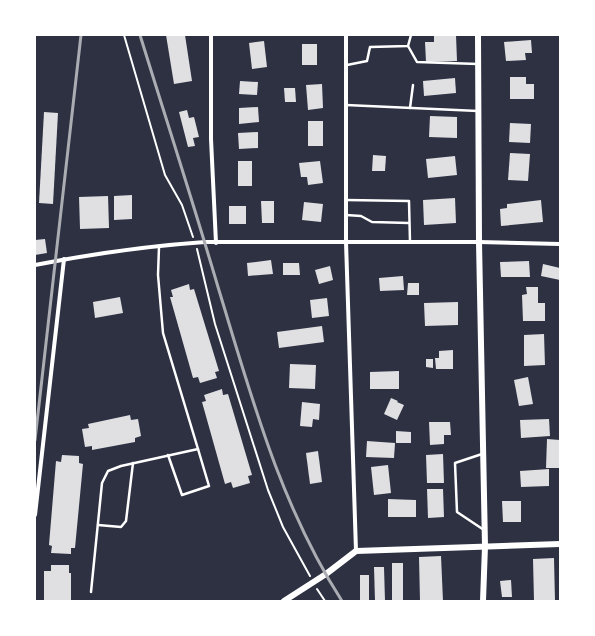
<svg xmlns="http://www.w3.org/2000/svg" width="595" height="636" font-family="'Alegreya Sans',sans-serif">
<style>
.building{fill:#e0e0e3}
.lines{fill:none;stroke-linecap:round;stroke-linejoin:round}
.path{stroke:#fff;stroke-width:2}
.service{stroke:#fff;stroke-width:2.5}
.minor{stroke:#fff;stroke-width:4}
.tertiary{stroke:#fff;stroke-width:6}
.rail{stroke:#abadb3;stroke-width:3}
</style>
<rect width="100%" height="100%" fill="#2d3142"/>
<g class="building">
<polygon points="166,35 185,35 192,81 174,84"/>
<polygon points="456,35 457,61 426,62 425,42 434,42 434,36"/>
<polygon points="531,40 532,53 525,53 526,60 506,61 504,42"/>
<polygon points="264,41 267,67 252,69 249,43"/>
<rect x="302" y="44" width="15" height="21"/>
<polygon points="510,77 526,77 526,84 534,84 534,99 510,99"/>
<polygon points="455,78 456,93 424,96 423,81"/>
<polygon points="240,81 258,82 257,95 239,94"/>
<polygon points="322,84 323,108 308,110 306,85"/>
<polygon points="284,88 295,88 296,102 285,102"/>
<polygon points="258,107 259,122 239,124 239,108"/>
<polygon points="187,110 189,118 194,117 199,137 193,138 195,146 188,147 179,112"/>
<polygon points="44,112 58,113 53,204 39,203"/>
<polygon points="430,116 457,117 457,138 429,137"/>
<rect x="308" y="121" width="15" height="25"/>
<polygon points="510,123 531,124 530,143 509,142"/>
<polygon points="258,132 258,148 239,149 238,133"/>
<polygon points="510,153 530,154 528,181 508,180"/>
<polygon points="373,155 386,156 385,171 372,171"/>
<polygon points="455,156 457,175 428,178 426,159"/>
<rect x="238" y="161" width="14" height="25"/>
<polygon points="320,161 323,183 308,185 307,177 301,177 299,163"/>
<polygon points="132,195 132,219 114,220 114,196"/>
<polygon points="108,196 109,228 80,229 79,197"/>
<polygon points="455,198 456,223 424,225 423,200"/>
<polygon points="541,200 543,222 501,226 500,209 507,208 507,204"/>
<polygon points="261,201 274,201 274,223 262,223"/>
<polygon points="304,202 323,204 321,222 302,220"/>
<rect x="229" y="206" width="17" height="18"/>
<polygon points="45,239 47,253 35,255 35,240"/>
<polygon points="271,260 273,274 248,276 247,263"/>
<polygon points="529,261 530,277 501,277 500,262"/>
<polygon points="283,263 299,263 300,275 283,275"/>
<polygon points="543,264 560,268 560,280 541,276"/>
<polygon points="330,266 333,280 319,284 315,270"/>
<polygon points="403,276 404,290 380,291 379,278"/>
<polygon points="408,283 419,283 419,295 407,295"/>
<polygon points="189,284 190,290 194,289 219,371 215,372 217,378 200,383 198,377 193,378 170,297 173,297 171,290"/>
<polygon points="526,287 538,287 538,303 545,303 545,321 523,321 522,295 527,294"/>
<polygon points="120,297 123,313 95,318 93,302"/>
<polygon points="327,298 329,316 312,318 310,300"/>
<polygon points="458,302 458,325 425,326 424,303"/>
<polygon points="322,326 324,342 279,348 277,332"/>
<polygon points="544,334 545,365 524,366 524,335"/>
<polygon points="453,350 453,369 436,369 435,358 439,358 439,351"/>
<polygon points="426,359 433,359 433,368 426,367"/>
<polygon points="290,364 316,365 315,389 289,388"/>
<polygon points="399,371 399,389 370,389 370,372"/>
<polygon points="528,377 533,404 519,406 514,380"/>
<polygon points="222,389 223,395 228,394 252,475 248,476 250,483 233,488 231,482 225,484 202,402 206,401 204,395"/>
<polygon points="391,398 398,401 397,402 404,405 397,420 384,414"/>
<polygon points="302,402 320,404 319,420 313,419 312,427 300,426"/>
<polygon points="130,415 131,420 138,419 141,436 135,438 135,442 92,450 92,446 85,447 82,429 89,428 88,424"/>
<polygon points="549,419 550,436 521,438 520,420"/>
<polygon points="429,422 450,422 451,435 444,435 444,444 430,445"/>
<polygon points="396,431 411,432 411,443 396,443"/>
<polygon points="547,439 560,440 560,468 546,468"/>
<polygon points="367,441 395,443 394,458 366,457"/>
<polygon points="318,451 322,482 310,484 306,453"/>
<polygon points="443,454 444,483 427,483 426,455"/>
<polygon points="62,455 79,456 79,463 83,464 75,548 71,548 71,554 51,553 52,546 49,545 56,461 61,462"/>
<polygon points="388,465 391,493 374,495 371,467"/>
<polygon points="549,469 549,486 521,487 520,471"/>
<polygon points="427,489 443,489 444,517 428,518"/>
<polygon points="388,499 416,500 416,517 388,517"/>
<polygon points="502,501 521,501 521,522 503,522"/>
<polygon points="441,556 443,601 420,601 419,557"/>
<polygon points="554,558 555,601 534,601 533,559"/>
<rect x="392" y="563" width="11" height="38"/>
<polygon points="51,565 69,565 69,573 71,573 71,601 44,601 44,571 51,571"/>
<polygon points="374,567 384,567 385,601 375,601"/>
<rect x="360" y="575" width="9" height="26"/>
<polygon points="511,580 512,597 502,597 500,581"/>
</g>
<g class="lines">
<g class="path">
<polyline points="124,35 165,175 182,205 193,237"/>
<polyline points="197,249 215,324 268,490 283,527 310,576"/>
<polyline points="317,589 325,601"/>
</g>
<g class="service">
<polyline points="408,46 417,62 478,64"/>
<polyline points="347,65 367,61 370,47 408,46 411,35"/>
<polyline points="346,105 478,111"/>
<polyline points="410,108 413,85"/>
<polyline points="346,200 409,201 410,242"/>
<polyline points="346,215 361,216 372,222 409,223"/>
<polyline points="482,454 455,463 457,512 484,530"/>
<polyline points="168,455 182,495 209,486 198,449"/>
<polyline points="98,525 121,527 126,521 133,463"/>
<polyline points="91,592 102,483 108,471 121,466 198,449 163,333 158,275 159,247"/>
</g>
<g class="minor">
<polyline points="211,35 211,139 216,243"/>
<polyline points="346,35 346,242 356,551"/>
<path d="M35,265C91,254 148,246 205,242H479L560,244"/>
<polyline points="35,515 64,259"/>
</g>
<g class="tertiary">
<polyline points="478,35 479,242 485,546 483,601"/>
<polyline points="284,601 326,574 356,551 560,544"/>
</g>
<g class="rail">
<path d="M140,35C166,119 193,202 218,287C251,395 280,505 342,601"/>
<polyline points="35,440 81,35"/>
</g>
</g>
<rect width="595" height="636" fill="none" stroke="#ffffff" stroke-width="72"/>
</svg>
